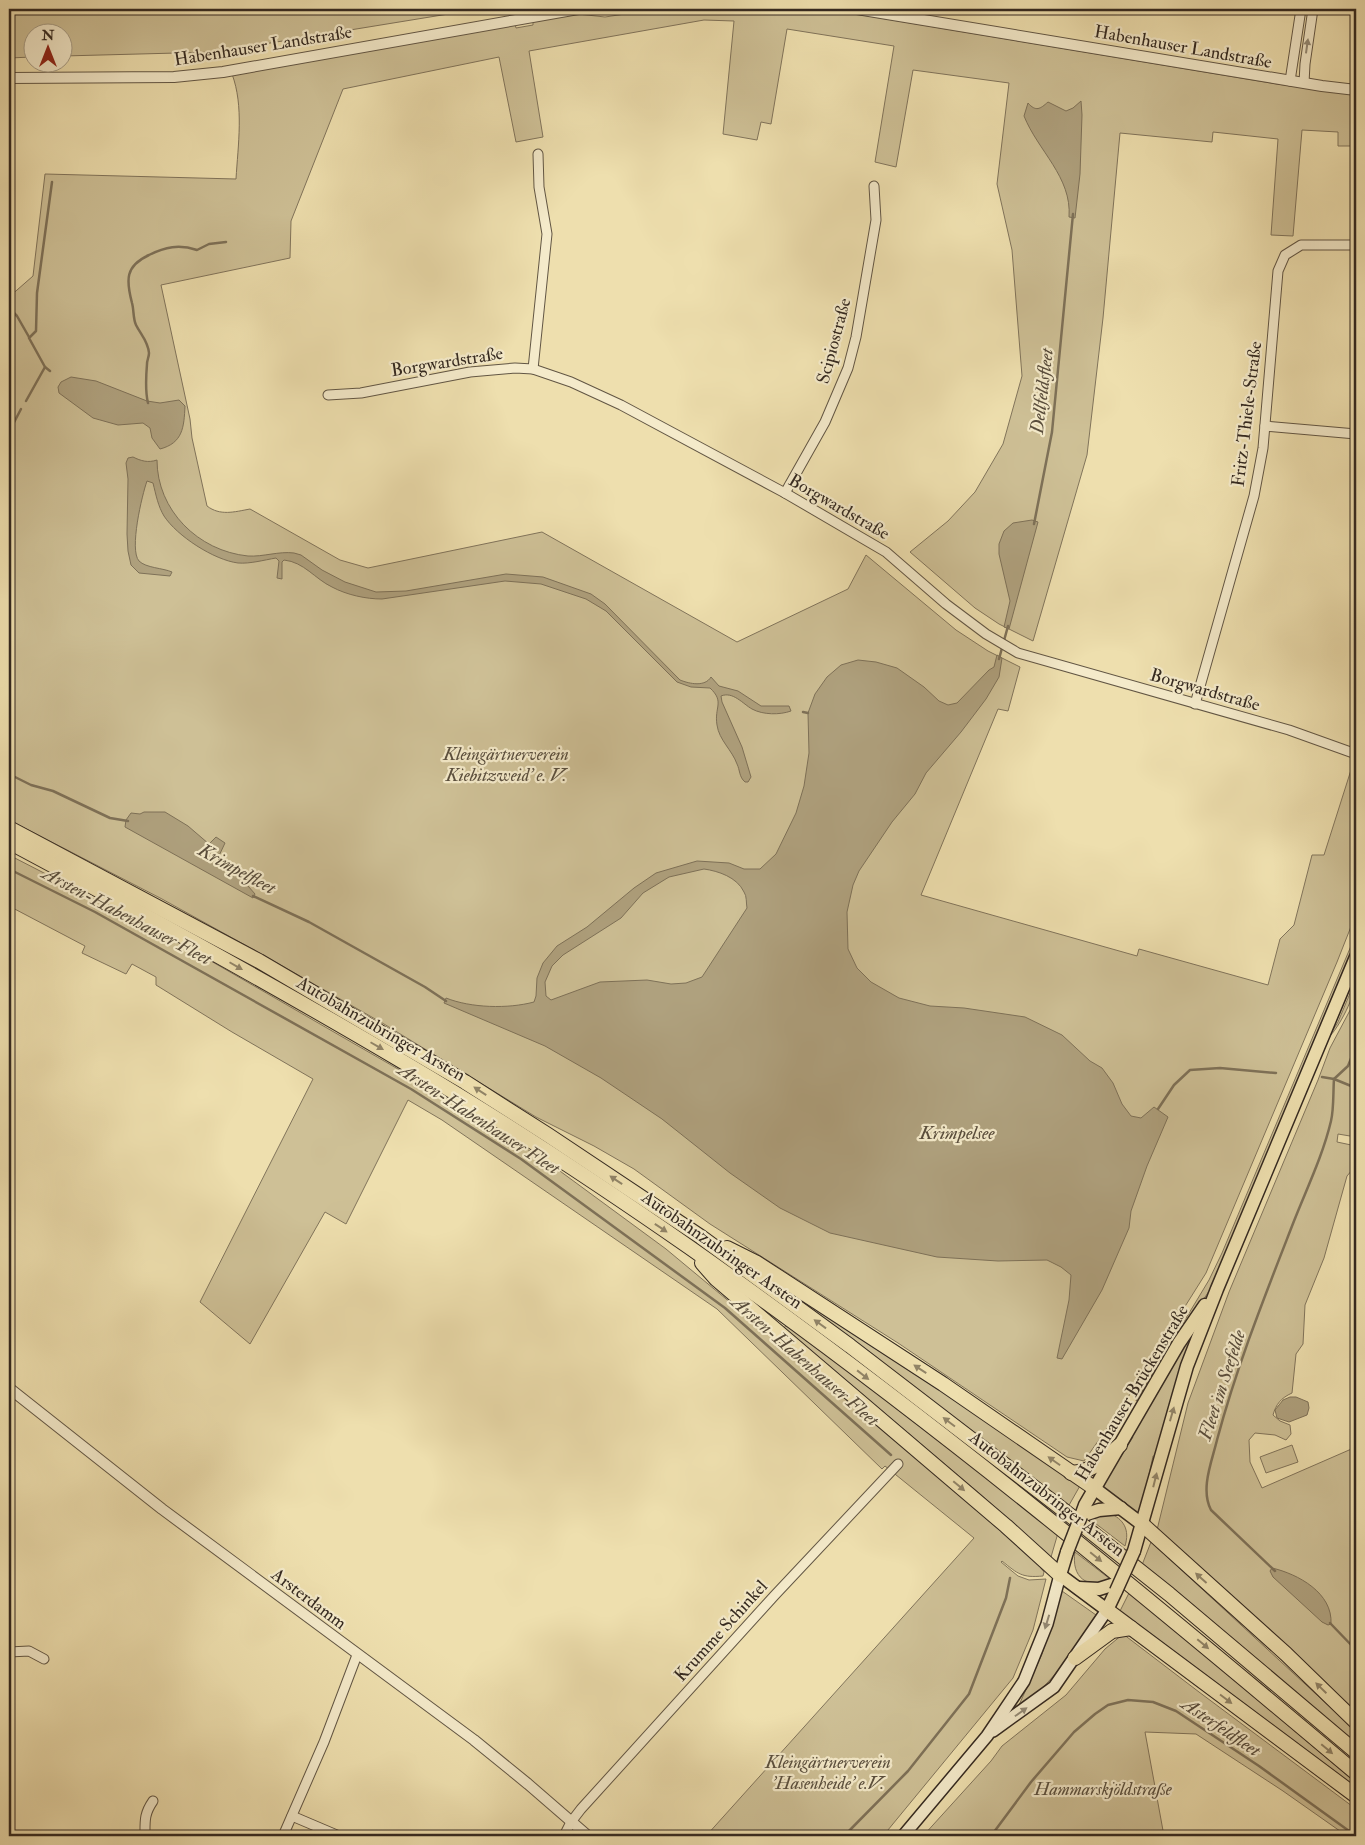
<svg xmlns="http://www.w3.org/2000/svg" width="1365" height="1845" font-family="'IM FELL Double Pica',serif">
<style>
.green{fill:#cec096;stroke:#81745b}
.water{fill:#afa17e;stroke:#7e7158;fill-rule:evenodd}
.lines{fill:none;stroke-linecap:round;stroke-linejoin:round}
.stream{stroke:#7e7158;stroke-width:2.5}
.minor-casing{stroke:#625644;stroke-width:11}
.tertiary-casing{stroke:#625644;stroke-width:12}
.secondary-casing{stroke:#342920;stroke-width:14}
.primary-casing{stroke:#342920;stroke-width:15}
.trunk-casing{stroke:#342920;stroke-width:16}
.minor{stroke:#f4eaca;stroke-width:9}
.tertiary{stroke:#f4eaca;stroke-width:10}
.secondary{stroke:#f4eaca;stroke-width:11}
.primary{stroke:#eedfae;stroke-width:12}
.trunk{stroke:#eedfae;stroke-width:14}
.primary-bridge-casing{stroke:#342920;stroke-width:15;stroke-linecap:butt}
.primary-bridge{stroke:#eedfae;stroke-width:12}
.oneway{fill:#948a75}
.oneway2{fill:#918467}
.labels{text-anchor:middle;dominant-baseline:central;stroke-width:4.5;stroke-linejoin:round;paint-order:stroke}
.street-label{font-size:18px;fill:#342920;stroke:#f4eaca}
.park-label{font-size:18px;font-style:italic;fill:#5a4f3e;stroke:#f4eaca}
.water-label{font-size:19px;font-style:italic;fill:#594d3c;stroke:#f4eaca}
</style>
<rect width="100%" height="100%" fill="#eedfae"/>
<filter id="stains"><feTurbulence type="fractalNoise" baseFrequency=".004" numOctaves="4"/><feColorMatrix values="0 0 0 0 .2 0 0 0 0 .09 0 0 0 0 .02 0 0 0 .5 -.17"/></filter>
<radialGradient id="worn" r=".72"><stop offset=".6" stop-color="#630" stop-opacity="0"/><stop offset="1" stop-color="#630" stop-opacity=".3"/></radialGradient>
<g class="green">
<polygon points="9,9 479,9 215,52 63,56 62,32 32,32 32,57 9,58"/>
<path d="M658,9H826L1277,84L1356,95V146H1338V132L1302,130L1293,236L1271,235L1278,139L1213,132L1212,142L1120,133L1103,318L1087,455L1033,641L999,624L975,608L910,552L948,521L975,492L1003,444L1022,376L1012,250L997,184L1009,83L913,70L896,167L875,162L894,46L787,29L771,124L761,122L757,140L723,134L734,21L704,20L529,51L543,137L516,142L499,57L343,89L291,221L290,258L161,285L190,419L192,438L207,506C220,516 234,512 250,509L340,560L368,568L542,532L737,642L848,589L866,555L956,630L988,651L1020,667L1008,711L998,709L921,895L1137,956L1139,949L1268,985L1280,939L1294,925L1312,855H1324L1351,770L1356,772V914L1337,962L1206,1273L1120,1410L1084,1461L1067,1457L898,1343L710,1224L634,1169L594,1146L536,1117L384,1024L263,955L162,899L9,820V297L33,276L45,174L236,179C238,145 244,106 232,74L515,24L516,28L533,25V21L578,14L605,17Z"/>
<path d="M9,855L178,942L417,1080L549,1163L666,1249L903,1446L1037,1563L1044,1572L1043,1576C1022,1578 1018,1574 1002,1561L1001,1562L1018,1576L1029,1580L1046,1579L1033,1630L1013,1678L883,1836H706L974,1538L885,1466L882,1469L717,1309L442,1120L408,1100L346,1224L325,1212L250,1344L200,1302L313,1079L232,1032L156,985V977L132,964L126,974L82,953L85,946L9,906Z"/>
<polygon points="1356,934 1356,942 1338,987 1211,1288 1196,1311 1175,1337 1156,1371 1136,1401 1209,1280 1222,1253"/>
<path d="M1356,979C1356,995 1339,1028 1328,1038L1338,1022Z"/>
<path d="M1356,999V1137L1338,1134L1337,1142L1356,1146V1168L1353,1169L1347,1176L1324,1258L1305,1305L1303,1344L1296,1354L1292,1393C1281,1398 1276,1404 1273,1415L1280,1421L1290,1425L1291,1434L1286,1440L1275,1435L1255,1433L1249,1440L1250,1462L1262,1488L1356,1447V1711L1157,1530L1188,1403L1229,1292L1318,1080L1330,1048Z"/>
<polygon points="812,1302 1081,1484 1068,1507 975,1433 809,1307"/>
<polygon points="787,1324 1058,1533 1051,1557 979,1493 784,1328"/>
<polygon points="1194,1332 1179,1373 1155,1456 1153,1456 1140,1517 1101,1488 1133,1437 1132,1436 1176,1357"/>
<polygon points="1292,1445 1298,1462 1266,1473 1260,1457"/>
<path d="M1109,1513C1124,1519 1130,1530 1125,1546L1091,1520L1096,1515Z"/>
<polygon points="1151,1542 1356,1731 1356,1745 1142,1565"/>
<path d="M1075,1552L1110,1579C1087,1590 1071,1577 1075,1552Z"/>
<path d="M1062,1591L1096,1615C1074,1649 1054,1683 1021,1706L1019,1705L1042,1654Z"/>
<polygon points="1130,1591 1356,1783 1356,1791 1119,1613"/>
<polygon points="1123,1634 1199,1692 1356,1809 1356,1836 1347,1836 1283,1791 1196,1734 1145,1732 1164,1836 1087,1836 1020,1833 1016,1836 923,1836 991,1761 1002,1746 1066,1695 1105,1649"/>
</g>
<g class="water">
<path d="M1081,101L1082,115L1080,174L1075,218L1069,217C1072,177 1038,151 1024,116L1028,103C1036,112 1040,109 1048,102L1066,111L1073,108Z"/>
<path d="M71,377L96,381L147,401L160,403L179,400L185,406C184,427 183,443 160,449L152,438L150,428L143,423L118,425L93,418L59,393L58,387L61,382Z"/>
<path d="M133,457C141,461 148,463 157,460C157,510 198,551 248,556C263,557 279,551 294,553L301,555L322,570L345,582L376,592L406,591L506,574L543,577L591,594L605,604L680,680C690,684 705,687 711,677L719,686L738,691L761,706H789L791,711C780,715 763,715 752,709C743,704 733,691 721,696L722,702L742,747L751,777L748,782H745C739,777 740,770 737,764C732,750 719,740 717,725C714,707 725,702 710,688L691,687L677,682L606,611L586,599L541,584L505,581L382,599C366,599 347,595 332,587C315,579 304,562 284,560L282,562V579L277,578L279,561L276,558C264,560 250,564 238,563C214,560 177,536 164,516C158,506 156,495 153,483L147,481C142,495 129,550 139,561C146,568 163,568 172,572L170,576L139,573L131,565L128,551L127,534L128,479L126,463L128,458Z"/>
<polygon points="1032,520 1038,522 1009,629 1004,627 1010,601 999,554 999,544 1004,531 1013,523"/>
<path d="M997,655L1002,658L999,677L986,699L961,732L926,773L915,794L892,822L859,871L853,885L847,912L848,949L857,968L871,982L899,998L930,1006L964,1008L1025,1017L1062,1035L1090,1061L1102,1068L1113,1083L1122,1104L1131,1116L1141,1118L1154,1107L1168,1117L1147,1166L1131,1211L1129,1228L1102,1290L1062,1359L1057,1358L1069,1300L1071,1275L1061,1267L1047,1260L998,1261L937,1257L830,1233L780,1208L730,1173L662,1119L601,1078L545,1046L444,1003L446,998C471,1008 508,1009 534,1002L536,996L537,978L543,963L557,946L587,927L634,888L656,873L697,861L729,863L744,869H760L776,854L796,813L804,786L809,753L808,713L815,694L827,677L841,665L858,660L876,662L897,668L924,687L939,701L948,705L957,703L989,670L994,667ZM704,869C718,871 737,877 744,892C747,896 746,903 747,908L702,977L686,983L671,984L647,980L600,982L551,1000L546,996L545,982L552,966L563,955L621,918L643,893L669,877Z"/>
<polygon points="144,812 165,812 188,826 209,844 216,837 225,843 217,860 224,868 234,865 241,878 255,894 253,898 125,827 126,820 131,813 140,814"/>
<polygon points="1290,1397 1296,1397 1308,1402 1309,1408 1307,1415 1289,1422 1277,1418 1275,1410 1283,1400"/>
<path d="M1272,1568C1298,1574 1333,1593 1331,1624L1328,1625L1322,1622L1273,1577L1270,1571Z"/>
</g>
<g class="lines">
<g class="stream">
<polyline points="9,308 17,316 29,337"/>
<polyline points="50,371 45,367 29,338 36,331 37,293 52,182"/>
<polyline points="26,401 45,367"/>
<path d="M148,403C145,391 146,376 147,364C147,360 149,357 149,353C148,341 141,335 136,325C133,319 134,310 132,303C126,280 125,266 149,255C165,247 179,244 197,250L209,244L226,242"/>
<polyline points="9,432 21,409"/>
<polyline points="1034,524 1052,432 1073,214"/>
<polyline points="999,659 1008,626"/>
<polyline points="803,712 808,713"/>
<polyline points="9,774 31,785 53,791 110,818 128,821"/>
<polyline points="9,869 95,912 411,1089 521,1159 725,1308 891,1455"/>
<polyline points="253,896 309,922 425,987 446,1001"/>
<polyline points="1322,1077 1334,1079 1356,1088"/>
<polyline points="1334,1079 1348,1066 1356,1046"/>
<polyline points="1158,1109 1174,1085 1190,1070 1220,1068 1276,1073"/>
<path d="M1275,1571L1211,1510C1200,1489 1212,1461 1217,1440C1237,1365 1266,1293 1294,1221C1307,1188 1323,1155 1331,1121C1334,1108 1333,1093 1334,1079"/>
<polyline points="1330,1623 1356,1650"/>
<polyline points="844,1836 908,1771 969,1694 1006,1598 1010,1578"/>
<polyline points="991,1836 1031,1782 1074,1732 1095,1714 1108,1705 1128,1700 1153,1702 1176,1711 1259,1766 1356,1836"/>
</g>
<defs>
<g id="minor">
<polyline points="911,17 911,9"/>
<polyline points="1290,81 1301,9"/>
<polyline points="1304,83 1305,64 1313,9"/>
<polyline points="533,369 547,234 539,187 538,154"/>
<polyline points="328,395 361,393 470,372 515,368 533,369 571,382 621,405 785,493 886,552 946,604 986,634 1018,653 1289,730 1356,754"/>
<polyline points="1265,426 1356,434"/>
<polyline points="785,493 825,422 848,368 856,337 876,220 874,186"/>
<polyline points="1195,704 1254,496 1263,448 1278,271 1285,255 1301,245 1356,245"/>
<polyline points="9,1652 29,1651 44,1659"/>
<polyline points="292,1816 339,1836"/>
<path d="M145,1836C145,1821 144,1814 153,1801"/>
<polyline points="283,1836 324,1742 357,1655"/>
<polyline points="564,1836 571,1822 581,1809 774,1596 898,1464"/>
</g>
<g id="tertiary">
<polyline points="857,9 1322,86 1356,90"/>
<polyline points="9,78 174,77 223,72 578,9"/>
<polyline points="9,1388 162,1509 474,1740 528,1784 588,1836"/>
</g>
<g id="secondary">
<polyline points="993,1731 1054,1687 1107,1610"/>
<polyline points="903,1836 987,1736 1024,1681 1047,1624 1060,1575"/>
</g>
<g id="primary">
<polyline points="1094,1488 1143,1525"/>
<polyline points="1081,1516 1085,1505 1179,1343 1205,1305"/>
<polyline points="1081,1516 1099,1510 1121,1508"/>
<polyline points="1134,1551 1187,1366 1217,1289 1356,957"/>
<polyline points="1067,1552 1060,1575 1107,1610 1116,1591"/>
<polyline points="1079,1588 1099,1589 1121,1582"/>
</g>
<g id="trunk">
<polyline points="9,828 259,961 465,1082 548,1135 701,1237 850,1346 1057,1505 1169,1594 1356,1752"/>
<path d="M9,842C142,913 275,986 405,1063C502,1120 597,1183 689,1247C921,1410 1140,1591 1356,1773"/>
<polyline points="727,1248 757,1263 943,1384 1094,1488"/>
<polyline points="702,1263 716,1279 1006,1526 1060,1575"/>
<path d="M1071,1473C1095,1471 1103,1460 1120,1445"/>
<polyline points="1143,1525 1286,1654 1356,1722"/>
<polyline points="1107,1610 1356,1796"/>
<polyline points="1075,1658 1112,1631 1131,1628"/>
</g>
</defs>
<use href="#minor" class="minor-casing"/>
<use href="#tertiary" class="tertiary-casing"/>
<use href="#secondary" class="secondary-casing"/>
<use href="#primary" class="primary-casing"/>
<use href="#trunk" class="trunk-casing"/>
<use href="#minor" class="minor"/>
<use href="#tertiary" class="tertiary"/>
<use href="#secondary" class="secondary"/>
<use href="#primary" class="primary"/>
<use href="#trunk" class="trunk"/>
<defs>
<g id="primary-bridge">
<polyline points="1067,1552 1081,1516"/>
<polyline points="1116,1591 1134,1551"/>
</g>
</defs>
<use href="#primary-bridge" class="primary-bridge-casing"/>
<use href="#primary-bridge" class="primary-bridge"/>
</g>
<defs><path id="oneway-solid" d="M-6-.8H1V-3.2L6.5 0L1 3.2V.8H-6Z" transform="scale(1.25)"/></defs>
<g class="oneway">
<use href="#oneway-solid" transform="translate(1307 46) rotate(-82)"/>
<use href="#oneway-solid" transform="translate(1047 1622) rotate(107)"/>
<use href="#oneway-solid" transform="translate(1021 1712) rotate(-35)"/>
</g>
<g class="oneway2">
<use href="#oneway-solid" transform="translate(236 966) rotate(30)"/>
<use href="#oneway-solid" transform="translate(377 1046) rotate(30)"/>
<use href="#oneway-solid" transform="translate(480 1091) rotate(-147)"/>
<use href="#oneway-solid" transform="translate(616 1180) rotate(-146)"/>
<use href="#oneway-solid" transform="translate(661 1228) rotate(34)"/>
<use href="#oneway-solid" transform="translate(820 1324) rotate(-144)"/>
<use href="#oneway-solid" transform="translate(920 1369) rotate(-147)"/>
<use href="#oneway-solid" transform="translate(863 1375) rotate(38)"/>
<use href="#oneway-solid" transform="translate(1172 1414) rotate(-74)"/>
<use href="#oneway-solid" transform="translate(949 1422) rotate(-143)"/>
<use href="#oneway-solid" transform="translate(1054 1461) rotate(-145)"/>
<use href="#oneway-solid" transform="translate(1155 1480) rotate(-76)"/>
<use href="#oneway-solid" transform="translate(959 1486) rotate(40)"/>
<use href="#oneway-solid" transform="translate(1096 1557) rotate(39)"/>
<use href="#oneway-solid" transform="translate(1201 1578) rotate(-138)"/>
<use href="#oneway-solid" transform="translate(1203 1644) rotate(40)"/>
<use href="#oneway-solid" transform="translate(1321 1688) rotate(-136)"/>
<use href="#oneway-solid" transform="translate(1226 1699) rotate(37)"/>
<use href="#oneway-solid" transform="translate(1327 1749) rotate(40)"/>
</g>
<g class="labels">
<g class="street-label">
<text transform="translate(263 46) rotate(-9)">Habenhauser Landstraße</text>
<text transform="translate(1183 47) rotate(10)">Habenhauser Landstraße</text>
<text transform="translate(834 341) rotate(-75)">Scipiostraße</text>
<text transform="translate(447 362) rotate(-9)">Borgwardstraße</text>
<text transform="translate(1247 414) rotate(-83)">Fritz-Thiele-Straße</text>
<text transform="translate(839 507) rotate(30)">Borgwardstraße</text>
<text transform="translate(1205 690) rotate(16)">Borgwardstraße</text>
<text transform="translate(381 1029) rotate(30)">Autobahnzubringer Arsten</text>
<text transform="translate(722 1250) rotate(35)">Autobahnzubringer Arsten</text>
<text transform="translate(1132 1393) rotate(-59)">Habenhauser Brückenstraße</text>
<text transform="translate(1047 1494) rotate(38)">Autobahnzubringer Arsten</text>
<text transform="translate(309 1599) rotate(37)">Arsterdamm</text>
<text transform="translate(721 1631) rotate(-48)">Krumme Schinkel</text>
</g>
<g class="park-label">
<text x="506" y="754">Kleingärtnerverein<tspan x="506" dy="21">Kiebitzweid' e. V.</tspan></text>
<text x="828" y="1762">Kleingärtnerverein<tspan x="828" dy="21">'Hasenheide' e.V.</tspan></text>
<text x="1103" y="1789">Hammarskjöldstraße</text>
</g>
<g class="water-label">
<text transform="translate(1042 391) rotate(-83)">Dellfeldsfleet</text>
<text transform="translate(237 869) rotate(29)">Krimpelfleet</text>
<text transform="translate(127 916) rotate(28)">Arsten-Habenhauser Fleet</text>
<text transform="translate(479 1119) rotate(33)">Arsten-Habenhauser Fleet</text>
<text x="957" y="1133">Krimpelsee</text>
<text transform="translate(805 1361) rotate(41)">Arsten-Habenhauser Fleet</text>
<text transform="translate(1222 1385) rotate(-72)">Fleet im Seefelde</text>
<text transform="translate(1221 1727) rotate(34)">Asterfeldfleet</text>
</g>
</g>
<rect width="1365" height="1845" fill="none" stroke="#eedfae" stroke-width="30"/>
<rect x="10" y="10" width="1345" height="1825" fill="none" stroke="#342920" stroke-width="2.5"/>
<rect x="15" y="15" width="1335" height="1815" fill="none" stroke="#342920"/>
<g transform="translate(48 48)"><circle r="24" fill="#f4eaca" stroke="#a79d86"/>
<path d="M0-4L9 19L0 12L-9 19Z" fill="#8f2418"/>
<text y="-8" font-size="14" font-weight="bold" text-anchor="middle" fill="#342920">N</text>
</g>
<rect width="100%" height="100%" filter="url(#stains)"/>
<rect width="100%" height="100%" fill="url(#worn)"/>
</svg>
